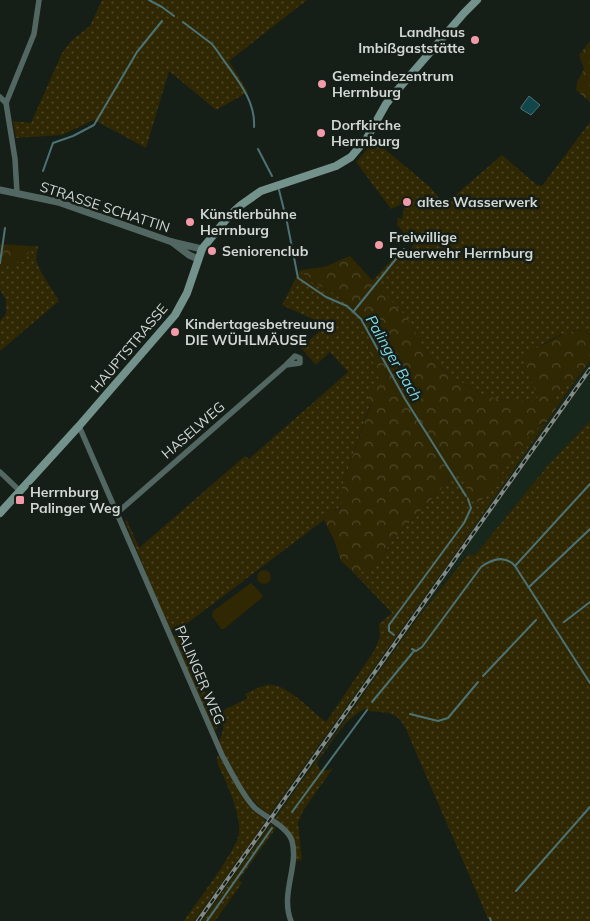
<svg xmlns="http://www.w3.org/2000/svg" width="590" height="921" font-family="Mulish,sans-serif">
<style>
.built{fill:#18271c}
.grass{fill:url(#grass-dots)}
.forest{fill:url(#forest-crowns)}
.garden{fill:#302703}
.water{fill:#11464d;stroke:#4b7275}
.lines{fill:none;stroke-linecap:round;stroke-linejoin:round}
.stream{stroke:#4b7275;stroke-width:2}
.minor{stroke:#536762;stroke-width:5.5}
.tertiary{stroke:#536762;stroke-width:7}
.secondary{stroke:#72928b;stroke-width:8}
.rail-casing{stroke:#838a85;stroke-width:4}
.rail{stroke:#161e18;stroke-width:2;stroke-dasharray:5.5;stroke-linecap:butt}
.poi-dot{fill:#f39aa9;stroke:#161e18;stroke-width:2}
.labels{text-anchor:middle;dominant-baseline:central;stroke-width:5;stroke-linejoin:round;paint-order:stroke}
.poi-label{font-size:14px;font-weight:bold;fill:#d2d7d3;stroke:#161e18;text-anchor:start}
.street-label{font-size:14px;fill:#d2d7d3;stroke:#161e18}
.water-label{font-size:15px;font-style:italic;fill:#82d8e5;stroke:#161e18}
</style>
<defs>
<pattern id="grass-dots" width="8" height="8" patternUnits="userSpaceOnUse" patternTransform="scale(1.25)"><rect width="8" height="8" fill="#302703"/><path d="M2 2h.1M6 6h.1" fill="none" stroke="#4d4627" stroke-width="1.8" stroke-linecap="round"/></pattern>
<pattern id="forest-crowns" width="20" height="18" patternUnits="userSpaceOnUse" patternTransform="scale(1.25)"><rect width="20" height="18" fill="#302703"/><path d="M2 6a3 3 0 1 1 6 0M12 15a3 3 0 1 1 6 0" fill="none" stroke="#4d4627"/></pattern>
</defs>
<rect width="100%" height="100%" fill="#161e18"/>
<g class="built">
<polygon points="590,361 590,421 549,464 475,555 467,554 414,623 275,819 269,815"/>
<polygon points="266,821 271,824 202,921 194,921"/>
</g>
<g class="grass">
<polygon points="102,0 307,0 229,61 248,92 216,110 169,71 146,148 94,120 62,135 16,138 13,121 31,123 62,53 72,40 90,26"/>
<path d="M590,122V336C578,319 543,345 529,353L530,378L538,397L535,402H517L484,396L448,374L428,355L408,319L372,281L402,249L408,253L414,244L397,225L398,218L402,219L404,207L411,203L406,198L402,204L391,209L356,162L368,148L373,139L430,187L440,199L452,198L502,155L537,185L542,186Z"/>
<polygon points="31,246 38,246 36,260 41,272 59,301 0,351 0,321 6,314 6,300 0,290 0,271 3,265 25,261"/>
<path d="M300,270L310,281L340,296L360,313L372,329L368,348L379,379L342,486V505C334,513 331,509 324,520L177,631L175,628L170,632L125,521L127,520L139,548L245,456L249,459L348,372L330,352L316,365L301,348L326,325L282,305Z"/>
<polygon points="564,383 574,383 557,407 553,399"/>
<path d="M590,421V921H489L405,727C393,706 382,716 365,709C344,719 332,743 318,761L317,764L320,770H328L333,768L303,811L298,823L302,860L295,861C297,837 293,833 275,819L414,623L468,554L475,555L549,464Z"/>
<path d="M547,422L459,548L269,815C245,798 232,768 218,742C225,731 224,723 220,712L248,698L245,694C252,691 260,686 267,685C286,682 312,712 326,722L374,651L380,637L379,624L392,613L352,571C373,573 381,562 389,544L457,472L481,501C494,482 527,430 547,422Z"/>
<polygon points="179,634 218,720 217,728 214,731 172,636"/>
<path d="M218,755L249,806L266,821L194,921H184C194,906 238,848 239,834C241,813 227,784 218,765L217,758Z"/>
<polygon points="271,824 276,828 239,880 242,883 215,921 202,921"/>
</g>
<g class="forest">
<polygon points="590,41 590,102 576,90 577,82 584,69 579,55"/>
<polygon points="0,244 31,246 25,261 3,265 0,271"/>
<polygon points="350,256 408,319 428,355 448,374 484,396 517,402 535,402 538,397 524,363 529,352 545,344 567,332 584,330 590,336 590,361 574,383 565,383 553,399 557,407 547,422 541,424 530,435 481,501 476,502 457,472 389,544 382,558 375,566 363,572 352,571 341,561 334,540 324,520 329,512 337,510 342,505 342,486 371,404 366,391 379,379 368,348 372,329 360,313 340,296 310,281 300,270 324,267"/>
</g>
<g class="garden">
<circle cx="264" cy="577" r="7"/>
<polygon points="251,583 262,594 263,597 224,629 221,629 212,616 213,611"/>
</g>
<polygon class="water" points="529,96 540,105 531,115 521,109 521,107"/>
<g class="lines">
<g class="stream">
<polyline points="149,0 162,7 174,16"/>
<path d="M183,22L212,44L218,52C233,75 256,98 254,127"/>
<polyline points="258,149 272,176"/>
<polyline points="43,171 53,143 73,136 94,125 137,52 162,21"/>
<polyline points="279,190 287,222 298,278 326,297 347,306 361,319 405,399 466,496"/>
<polyline points="0,263 5,228"/>
<polyline points="354,311 404,249"/>
<polyline points="515,566 590,484"/>
<polyline points="529,587 590,529"/>
<polyline points="564,622 590,602"/>
<polyline points="394,635 389,631 389,625 464,523 471,508 468,499"/>
<path d="M412,649L416,651L422,647L481,567C492,559 505,555 515,566L590,683"/>
<polyline points="483,676 536,620"/>
<polyline points="372,702 414,651"/>
<polyline points="410,714 438,721 448,718 478,682"/>
<polyline points="292,812 367,710"/>
<polyline points="516,891 590,807"/>
<polyline points="490,918 491,921"/>
<polyline points="207,921 272,828"/>
</g>
<g class="minor">
<polyline points="0,97 6,103"/>
<polyline points="17,193 15,159 6,103 34,34 39,0"/>
<path d="M79,426L222,755C231,771 242,795 255,808C265,817 288,827 292,841C299,866 280,894 291,921"/>
<polyline points="0,472 20,491"/>
<polyline points="117,513 286,365 300,363 300,358 295,356 286,365"/>
</g>
<g class="tertiary">
<polyline points="0,190 58,202 172,242 202,249"/>
<polyline points="172,242 189,255 198,259"/>
</g>
<polyline class="secondary" points="0,513 79,426 175,315 187,293 202,249 229,216 241,205 261,191 336,166 351,157 367,138 386,104 394,94 464,13 477,0"/>
<defs>
<polyline id="rail" points="198,921 590,369"/>
</defs>
<use href="#rail" class="rail-casing"/>
<use href="#rail" class="rail"/>
</g>
<g class="poi-dot">
<circle cx="475" cy="40" r="5"/>
<circle cx="322" cy="84" r="5"/>
<circle cx="321" cy="133" r="5"/>
<circle cx="407" cy="202" r="5"/>
<circle cx="190" cy="222" r="5"/>
<circle cx="379" cy="245" r="5"/>
<circle cx="212" cy="251" r="5"/>
<circle cx="175" cy="332" r="5"/>
<rect x="15" y="495" width="10" height="10" rx="2.5"/>
</g>
<g class="labels">
<g class="poi-label">
<text x="465" y="32" text-anchor="end">Landhaus<tspan x="465" dy="16">Imbißgaststätte</tspan></text>
<text x="332" y="76">Gemeindezentrum<tspan x="332" dy="16">Herrnburg</tspan></text>
<text x="331" y="125">Dorfkirche<tspan x="331" dy="16">Herrnburg</tspan></text>
<text x="417" y="202">altes Wasserwerk</text>
<text x="200" y="214">Künstlerbühne<tspan x="200" dy="16">Herrnburg</tspan></text>
<text x="389" y="237">Freiwillige<tspan x="389" dy="16">Feuerwehr Herrnburg</tspan></text>
<text x="222" y="251">Seniorenclub</text>
<text x="185" y="324">Kindertagesbetreuung<tspan x="185" dy="16">DIE WÜHLMÄUSE</tspan></text>
<text x="30" y="492">Herrnburg<tspan x="30" dy="16">Palinger Weg</tspan></text>
</g>
<g class="street-label">
<text transform="translate(105 207) rotate(18)">STRASSE SCHATTIN</text>
<text transform="translate(129 348) rotate(-50)">HAUPTSTRASSE</text>
<text transform="translate(193 430) rotate(-41)">HASELWEG</text>
<text transform="translate(200 675) rotate(67)">PALINGER WEG</text>
</g>
<g class="water-label">
<text transform="translate(394 358) rotate(60)">Palinger Bach</text>
</g>
</g>
</svg>
